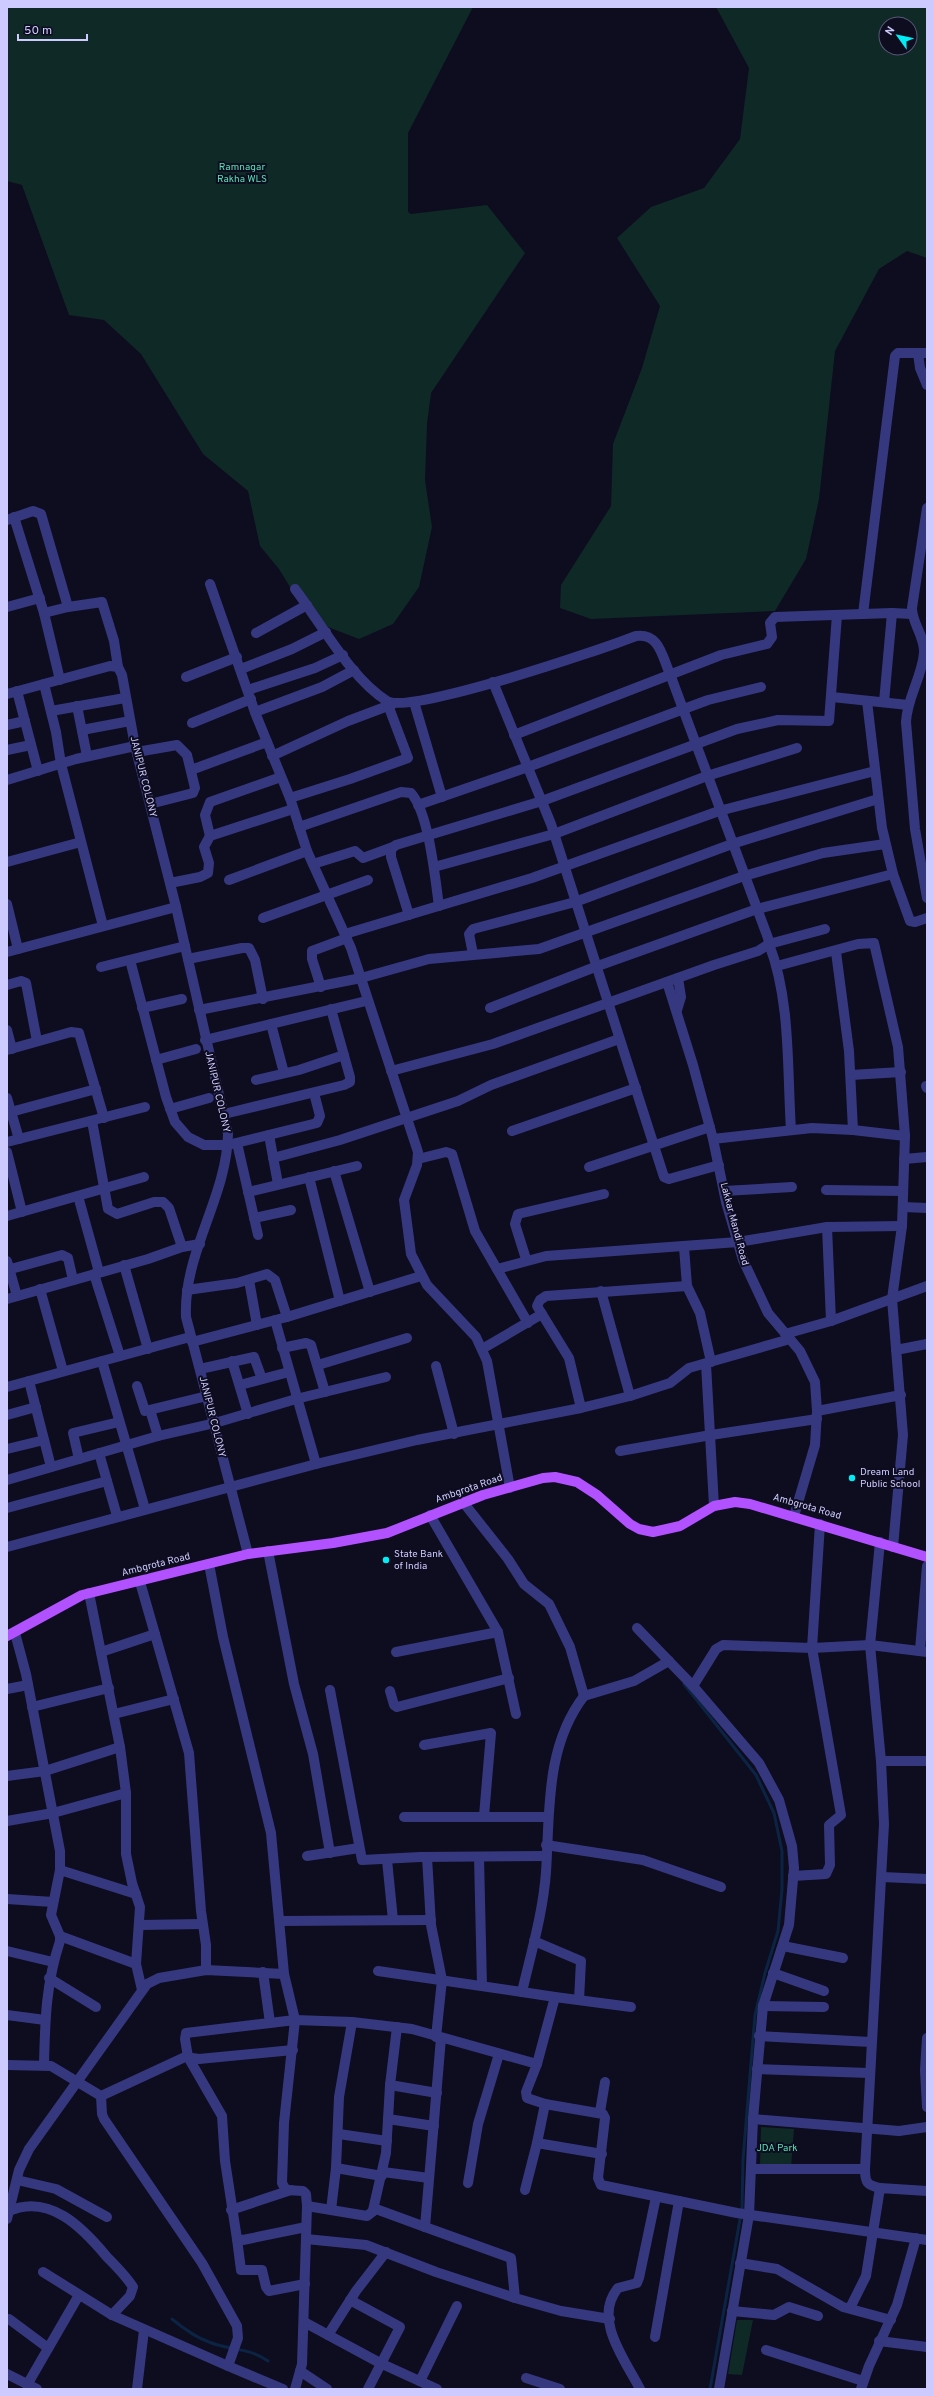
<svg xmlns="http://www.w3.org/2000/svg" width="934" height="2396" font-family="Overpass,sans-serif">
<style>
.green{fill:#0f2926;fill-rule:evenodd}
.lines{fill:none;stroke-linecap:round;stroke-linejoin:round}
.stream{stroke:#0b2444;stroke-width:3}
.street{stroke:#36387f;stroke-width:10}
.primary{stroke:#b251ff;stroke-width:10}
.poi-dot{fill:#00edf5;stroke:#0e0c1f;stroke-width:1.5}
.labels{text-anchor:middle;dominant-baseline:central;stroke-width:4;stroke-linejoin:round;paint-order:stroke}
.park-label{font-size:10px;fill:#55e0b4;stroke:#0e0c1f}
.street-label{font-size:10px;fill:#cdcaff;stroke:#0e0c1f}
.poi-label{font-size:10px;fill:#cdcaff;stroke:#0e0c1f;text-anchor:start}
</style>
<rect width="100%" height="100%" fill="#0e0c1f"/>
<g class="green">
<polygon points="7,7 473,7 408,133 408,212 411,214 487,205 525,253 431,393 427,424 425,480 432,527 419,587 393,624 359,639 310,620 279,569 260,546 248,491 203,454 141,354 104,320 69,315 22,185 7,181"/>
<path d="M716,7H927V258L907,251L879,269L835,351L819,499L806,559L775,611L591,619L560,608L561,585L611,506L613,444L642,368L660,306L617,238L651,207L704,188L740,139L749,68ZM886,24H910V48H886Z"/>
<polygon points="761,2127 794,2129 791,2167 760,2166"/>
<polygon points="737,2320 753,2320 742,2375 728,2374"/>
</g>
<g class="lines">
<g class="stream">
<polyline points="684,1684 756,1775 774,1813 782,1851 782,1889 778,1931 765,1973 755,2015 743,2159 742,2208 710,2389"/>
<path d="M172,2319C184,2329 195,2337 209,2342C228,2350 251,2348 268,2361"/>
</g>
<g class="street">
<polyline points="918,353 920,368 927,385"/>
<path d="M927,508L912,608C912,624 925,636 924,653C922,677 907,698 906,722L915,829L927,898"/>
<polyline points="14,517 44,613 60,680"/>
<polyline points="7,520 33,511 41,514 68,607"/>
<polyline points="210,584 256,715 290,798 307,851 351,948 418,1152 417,1165 404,1200 411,1254 427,1285 476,1337 487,1361 510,1488"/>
<path d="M295,589C321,623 351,679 387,701C409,715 603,649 636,636C660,633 662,657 670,674L768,938L769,944L758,951L714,965L493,1044L391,1071"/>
<polyline points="7,607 40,598"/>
<polyline points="44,613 68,607 102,602 114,641 118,667"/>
<polyline points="863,614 895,356 898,353 927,353"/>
<polyline points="256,633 307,605"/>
<polyline points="241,669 292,649 326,632"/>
<polyline points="186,677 237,657"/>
<polyline points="493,682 551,824 664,1177 669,1179 719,1165"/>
<polyline points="44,684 56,732 61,764 103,926"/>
<polyline points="248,690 315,668 343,655"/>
<polyline points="17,691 38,771"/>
<path d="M7,694L110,666L118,667L122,675L135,746L176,907L228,1134C227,1197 183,1253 186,1317L248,1554"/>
<polyline points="832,697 908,705"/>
<polyline points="867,701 882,828 893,874 910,921 915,922 927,918"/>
<polyline points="414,702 442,797"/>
<polyline points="884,702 892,613"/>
<polyline points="77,706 87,756"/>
<polyline points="51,711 125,698"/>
<polyline points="255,712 322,687 354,670"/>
<polyline points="192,723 251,699"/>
<polyline points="7,725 25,721"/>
<polyline points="82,730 130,721"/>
<polyline points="514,735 721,655 767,644 772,637 770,623 775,617 892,613 912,614"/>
<polyline points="7,750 31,745"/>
<polyline points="137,752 177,745 187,755 195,788 193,793 150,804"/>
<polyline points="272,756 348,721 393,704"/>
<polyline points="191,770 267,742"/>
<polyline points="7,780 76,759 135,746"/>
<polyline points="290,798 350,779 408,758 388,705"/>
<polyline points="418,805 528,767 708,700 761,687"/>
<path d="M299,827L401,792L411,793C429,813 435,878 439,906"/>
<polyline points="210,836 205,815 210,802 281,777"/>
<polyline points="7,862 81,842"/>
<polyline points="313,864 355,851 363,858 393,847"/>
<polyline points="434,867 554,834 707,776 797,748"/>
<polyline points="229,880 307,851"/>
<polyline points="170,883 200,877 208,873 209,863 204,847 210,836 293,809"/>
<polyline points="7,904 18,949"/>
<polyline points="409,915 391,857 391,849 396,845 542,801 737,729 778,720 829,721 837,615"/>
<polyline points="263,918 368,880"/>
<polyline points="345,934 532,878 719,811 875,771"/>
<polyline points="7,952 176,907"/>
<polyline points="836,952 849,1051 853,1130"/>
<polyline points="473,954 469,934 473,929 575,902 732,844 878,799"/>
<polyline points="188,959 242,948 249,948 255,960 263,999"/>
<polyline points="130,960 166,1097 175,1122 188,1137 204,1145 228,1145 317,1123 320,1116 314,1093"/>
<polyline points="777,966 858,944 874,943 898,1047 905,1136 902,1226 892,1299 903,1435 893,1547"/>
<polyline points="101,967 185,946"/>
<polyline points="667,982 693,1065 713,1139 726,1202 743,1260 768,1313 800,1351 815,1382 817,1411 815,1445 794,1516"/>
<polyline points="7,985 21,981 26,983 37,1041"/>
<polyline points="321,987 312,959 312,951 347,938"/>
<polyline points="142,1008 182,999"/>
<polyline points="490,1008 595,967 757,909 893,874"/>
<polyline points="199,1010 361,978 429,959 539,949 744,876 823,853 885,844"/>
<polyline points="677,1010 681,997 678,978"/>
<polyline points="271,1024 284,1073"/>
<polyline points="7,1030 12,1049"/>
<polyline points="205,1040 366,1001"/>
<polyline points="7,1050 71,1032 79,1033 104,1118"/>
<polyline points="156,1060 196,1049"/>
<polyline points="851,1075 901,1072"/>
<polyline points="256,1080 299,1070 344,1055"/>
<polyline points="926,1086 927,1088"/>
<polyline points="7,1098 19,1139"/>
<polyline points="170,1109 209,1098"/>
<polyline points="7,1113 96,1089"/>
<polyline points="224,1114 344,1085 350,1082 350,1077 331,1009"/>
<polyline points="92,1121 108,1209 117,1214 154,1202 163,1202 169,1208 182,1247"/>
<path d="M791,1130C787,1069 791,1001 769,944L825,929"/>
<polyline points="512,1131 636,1088"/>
<polyline points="269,1135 278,1184"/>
<polyline points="713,1139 812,1128 853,1130 905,1136"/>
<polyline points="7,1142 145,1107"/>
<polyline points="237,1143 258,1235"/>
<polyline points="7,1152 22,1212"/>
<polyline points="273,1158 340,1140 458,1101 491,1085 619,1039"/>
<polyline points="418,1159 446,1152 452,1154 475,1231 528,1323"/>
<polyline points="904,1159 927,1157"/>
<polyline points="589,1167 710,1127"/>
<polyline points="334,1171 370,1292"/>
<polyline points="309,1177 340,1301"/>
<polyline points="826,1190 903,1191"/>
<polyline points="724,1191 792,1187"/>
<polyline points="248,1192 357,1166"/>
<polyline points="78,1196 99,1272"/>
<polyline points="903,1207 927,1208"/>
<polyline points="7,1216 144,1177"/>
<polyline points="254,1218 291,1210"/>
<polyline points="827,1227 831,1321"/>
<polyline points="684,1247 687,1286 700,1313 711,1362"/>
<polyline points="526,1259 515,1224 518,1214 604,1194"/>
<polyline points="7,1261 17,1296"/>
<polyline points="124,1265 148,1349"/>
<polyline points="497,1269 546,1256 738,1242 827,1227 902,1226"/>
<polyline points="7,1270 62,1255 68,1258 73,1280"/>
<polyline points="94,1274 120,1356"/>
<polyline points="249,1280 257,1325"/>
<polyline points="40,1289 63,1371"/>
<polyline points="187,1290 237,1283 267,1274 275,1280 287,1317"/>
<polyline points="601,1291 630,1396"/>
<polyline points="7,1299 148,1259 182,1247 200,1244"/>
<polyline points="275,1320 316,1464"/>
<polyline points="785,1334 831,1321 927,1286"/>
<polyline points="192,1342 287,1317 421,1276"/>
<polyline points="282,1348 306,1343 311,1345 325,1392"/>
<polyline points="482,1349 542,1314"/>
<polyline points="896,1350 927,1344"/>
<polyline points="102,1361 145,1509"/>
<polyline points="232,1361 248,1414"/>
<polyline points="706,1364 714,1506"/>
<polyline points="318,1365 407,1338"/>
<polyline points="436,1366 454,1434"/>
<polyline points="200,1369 254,1357 262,1379"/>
<polyline points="29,1381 51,1467"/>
<polyline points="240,1385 289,1372"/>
<polyline points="137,1386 145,1411 207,1396"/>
<polyline points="7,1387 190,1337"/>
<polyline points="581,1408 569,1358 537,1306 540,1300 546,1296 687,1286"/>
<polyline points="150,1410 158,1436"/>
<polyline points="817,1411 901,1395"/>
<polyline points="7,1415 36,1407"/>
<polyline points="7,1449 44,1440"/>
<polyline points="620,1451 711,1435 817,1419"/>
<polyline points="99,1453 117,1516"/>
<polyline points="79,1459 73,1433 119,1422"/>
<polyline points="7,1480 158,1436 215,1423 296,1399 386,1377"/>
<polyline points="463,1502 508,1559 524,1584 549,1604 570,1647 584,1696 634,1681 669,1661"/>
<polyline points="7,1508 107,1481"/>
<polyline points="430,1515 498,1632 516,1714"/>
<polyline points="7,1547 316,1464 417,1440 581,1408 630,1396 670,1383 689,1368 790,1339"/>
<polyline points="268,1551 294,1684 313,1754 330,1853"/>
<polyline points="209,1564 223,1637 271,1833 284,1974 295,2020 284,2123 282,2183 286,2190 303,2191 306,2194 307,2206 302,2364 295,2389"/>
<polyline points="140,1582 189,1753 201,1911 206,1945 206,1970"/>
<polyline points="89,1593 120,1747 126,1793 126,1854 132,1883 140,1907 136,1964 142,1990"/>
<polyline points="637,1628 693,1686 759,1763 779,1800 792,1846 794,1868 789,1925 763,2006 753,2119 749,2215 719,2389"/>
<path d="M15,1633L26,1674L60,1851V1870L51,1915L60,1936V1941C46,1983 45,2020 44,2065"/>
<polyline points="920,1650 927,1566"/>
<polyline points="101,1652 155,1634"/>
<polyline points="396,1652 498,1632"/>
<polyline points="693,1686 716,1649 723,1645 812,1648 820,1524"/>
<polyline points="7,1689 28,1685"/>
<polyline points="330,1690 362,1860 420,1857 546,1856"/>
<polyline points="390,1691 394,1705 397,1707 509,1678"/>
<polyline points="32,1707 109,1688"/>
<polyline points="114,1714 174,1699"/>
<polyline points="424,1745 491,1733 484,1816"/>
<polyline points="881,1761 927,1761"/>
<polyline points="7,1776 45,1771 120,1747"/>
<polyline points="404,1817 547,1817"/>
<polyline points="7,1821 53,1813 126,1793"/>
<polyline points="546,1845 643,1860 721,1887"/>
<polyline points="307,1856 359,1848"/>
<polyline points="427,1857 431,1925 442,1980 436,2037"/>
<polyline points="479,1857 482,1986"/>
<polyline points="387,1860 393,1920"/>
<polyline points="60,1870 136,1894"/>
<polyline points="793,1876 826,1874 830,1865 829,1825 841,1815 812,1648 870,1645 927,1652"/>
<polyline points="882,1877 927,1879"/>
<polyline points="7,1899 53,1902"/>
<polyline points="280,1921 431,1920"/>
<polyline points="140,1925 202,1924"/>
<polyline points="60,1936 136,1964"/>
<polyline points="534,1941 581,1961 579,2000"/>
<polyline points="783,1946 843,1958"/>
<polyline points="7,1951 53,1962"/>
<polyline points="378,1971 522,1992"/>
<polyline points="263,1972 270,2023"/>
<polyline points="773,1973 824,1991"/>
<polyline points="49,1978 96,2007"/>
<polyline points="555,1997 631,2007"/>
<polyline points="763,2006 824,2007"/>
<polyline points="7,2015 45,2020"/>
<polyline points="759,2036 871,2042"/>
<polyline points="441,2038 425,2227 511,2258 515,2298 561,2311 610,2319"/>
<polyline points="927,2038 925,2070 927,2107"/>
<path d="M537,2064L555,1997L522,1992C531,1953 543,1913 546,1872C550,1812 545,1747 584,1696"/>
<polyline points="7,2065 51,2066 101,2096 102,2114 104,2119 202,2263 237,2326 238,2338 228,2366 283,2389"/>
<polyline points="757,2069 869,2073"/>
<polyline points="390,2085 437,2093"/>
<polyline points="101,2096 185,2057 199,2059 293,2050"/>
<polyline points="545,2104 537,2143 602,2154"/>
<polyline points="600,2112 605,2082"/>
<polyline points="388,2119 434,2126"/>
<polyline points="753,2119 899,2131 927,2127"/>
<polyline points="339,2134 387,2141"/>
<polyline points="336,2168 382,2176"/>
<path d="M751,2169H865C865,2183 867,2185 880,2188"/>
<polyline points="865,2169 884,1824 881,1761 870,1645 880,1542"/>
<polyline points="383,2172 429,2178"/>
<polyline points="17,2180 56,2189 107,2217"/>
<polyline points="468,2183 478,2124 499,2054"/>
<polyline points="525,2190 537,2143"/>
<polyline points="307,2206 367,2216 376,2209 425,2227"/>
<polyline points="231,2210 291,2190"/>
<polyline points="331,2210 336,2168 339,2097 352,2022"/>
<polyline points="373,2210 386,2153 390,2085 397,2027"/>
<path d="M7,2212C49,2192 83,2228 107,2257C116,2266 126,2276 133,2287L130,2296L112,2315"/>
<polyline points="7,2219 19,2170 29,2149 147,1984 159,1978 206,1970 284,1974"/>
<polyline points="306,2227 243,2240 237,2239 225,2161 222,2116 188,2057 185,2039 186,2033 295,2020 352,2022 412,2029 537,2064 526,2092 527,2098 545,2104 603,2114 605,2118 598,2178 601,2185 737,2213 927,2240"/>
<polyline points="237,2239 241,2270 262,2270 266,2287 269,2291 305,2284"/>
<polyline points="306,2239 366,2245 436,2272 515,2298"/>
<polyline points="740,2263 777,2269 843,2307 891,2320"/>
<polyline points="43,2272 112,2315 228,2366"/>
<polyline points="350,2300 400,2327 368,2389"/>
<polyline points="850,2308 866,2276 880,2188 927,2191"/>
<polyline points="732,2311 774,2315 789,2307 818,2316"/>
<polyline points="9,2319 48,2348"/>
<polyline points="304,2322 380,2363 437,2389"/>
<polyline points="328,2335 356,2291 386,2252"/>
<polyline points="655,2337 679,2201"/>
<polyline points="879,2341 927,2347"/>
<polyline points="766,2350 863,2381"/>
<polyline points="300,2371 327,2389"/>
<polyline points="7,2374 37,2389"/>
<polyline points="526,2378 560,2389"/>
<polyline points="420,2381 457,2306"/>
<polyline points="27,2385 79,2295"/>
<polyline points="137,2389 144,2330"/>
<path d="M640,2389C626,2361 592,2319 618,2288L637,2283L639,2278L656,2197"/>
<polyline points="861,2389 869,2366 897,2305 916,2238"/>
</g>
<polyline class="primary" points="7,1636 82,1595 248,1554 333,1543 387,1533 483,1495 543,1478 555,1477 577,1482 597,1495 630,1524 639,1529 653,1532 680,1526 714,1506 735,1502 750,1504 927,1557"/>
</g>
<g class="poi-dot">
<circle cx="852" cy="1478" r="4"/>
<circle cx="386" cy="1560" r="4"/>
</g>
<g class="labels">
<g class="park-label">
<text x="242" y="167">Ramnagar<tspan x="242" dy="12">Rakha WLS</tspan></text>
<text x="777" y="2148">JDA Park</text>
</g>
<g class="street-label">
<text transform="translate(143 777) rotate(76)">JANIPUR COLONY</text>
<text transform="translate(217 1092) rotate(77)">JANIPUR COLONY</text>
<text transform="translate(734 1224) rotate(75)">Lakkar Mandi Road</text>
<text transform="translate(212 1417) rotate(76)">JANIPUR COLONY</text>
<text transform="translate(469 1489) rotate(-19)">Ambgrota Road</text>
<text transform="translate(807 1507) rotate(16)">Ambgrota Road</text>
<text transform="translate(156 1565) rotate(-14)">Ambgrota Road</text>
</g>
<g class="poi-label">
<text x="860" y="1472">Dream Land<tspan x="860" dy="12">Public School</tspan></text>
<text x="394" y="1554">State Bank<tspan x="394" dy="12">of India</tspan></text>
</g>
</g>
<rect width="934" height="2396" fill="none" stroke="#cdcaff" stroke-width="16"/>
<g transform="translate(898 36) rotate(303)"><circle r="19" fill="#0e0c1f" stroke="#5a5879"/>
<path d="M0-3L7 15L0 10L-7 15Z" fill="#00edf5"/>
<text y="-6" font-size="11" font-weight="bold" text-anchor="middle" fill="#cdcaff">N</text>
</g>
<path d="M18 34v6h69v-6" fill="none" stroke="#cdcaff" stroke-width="2"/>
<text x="24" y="34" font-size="12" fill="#cdcaff" stroke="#0e0c1f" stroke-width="3" paint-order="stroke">50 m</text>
</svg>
